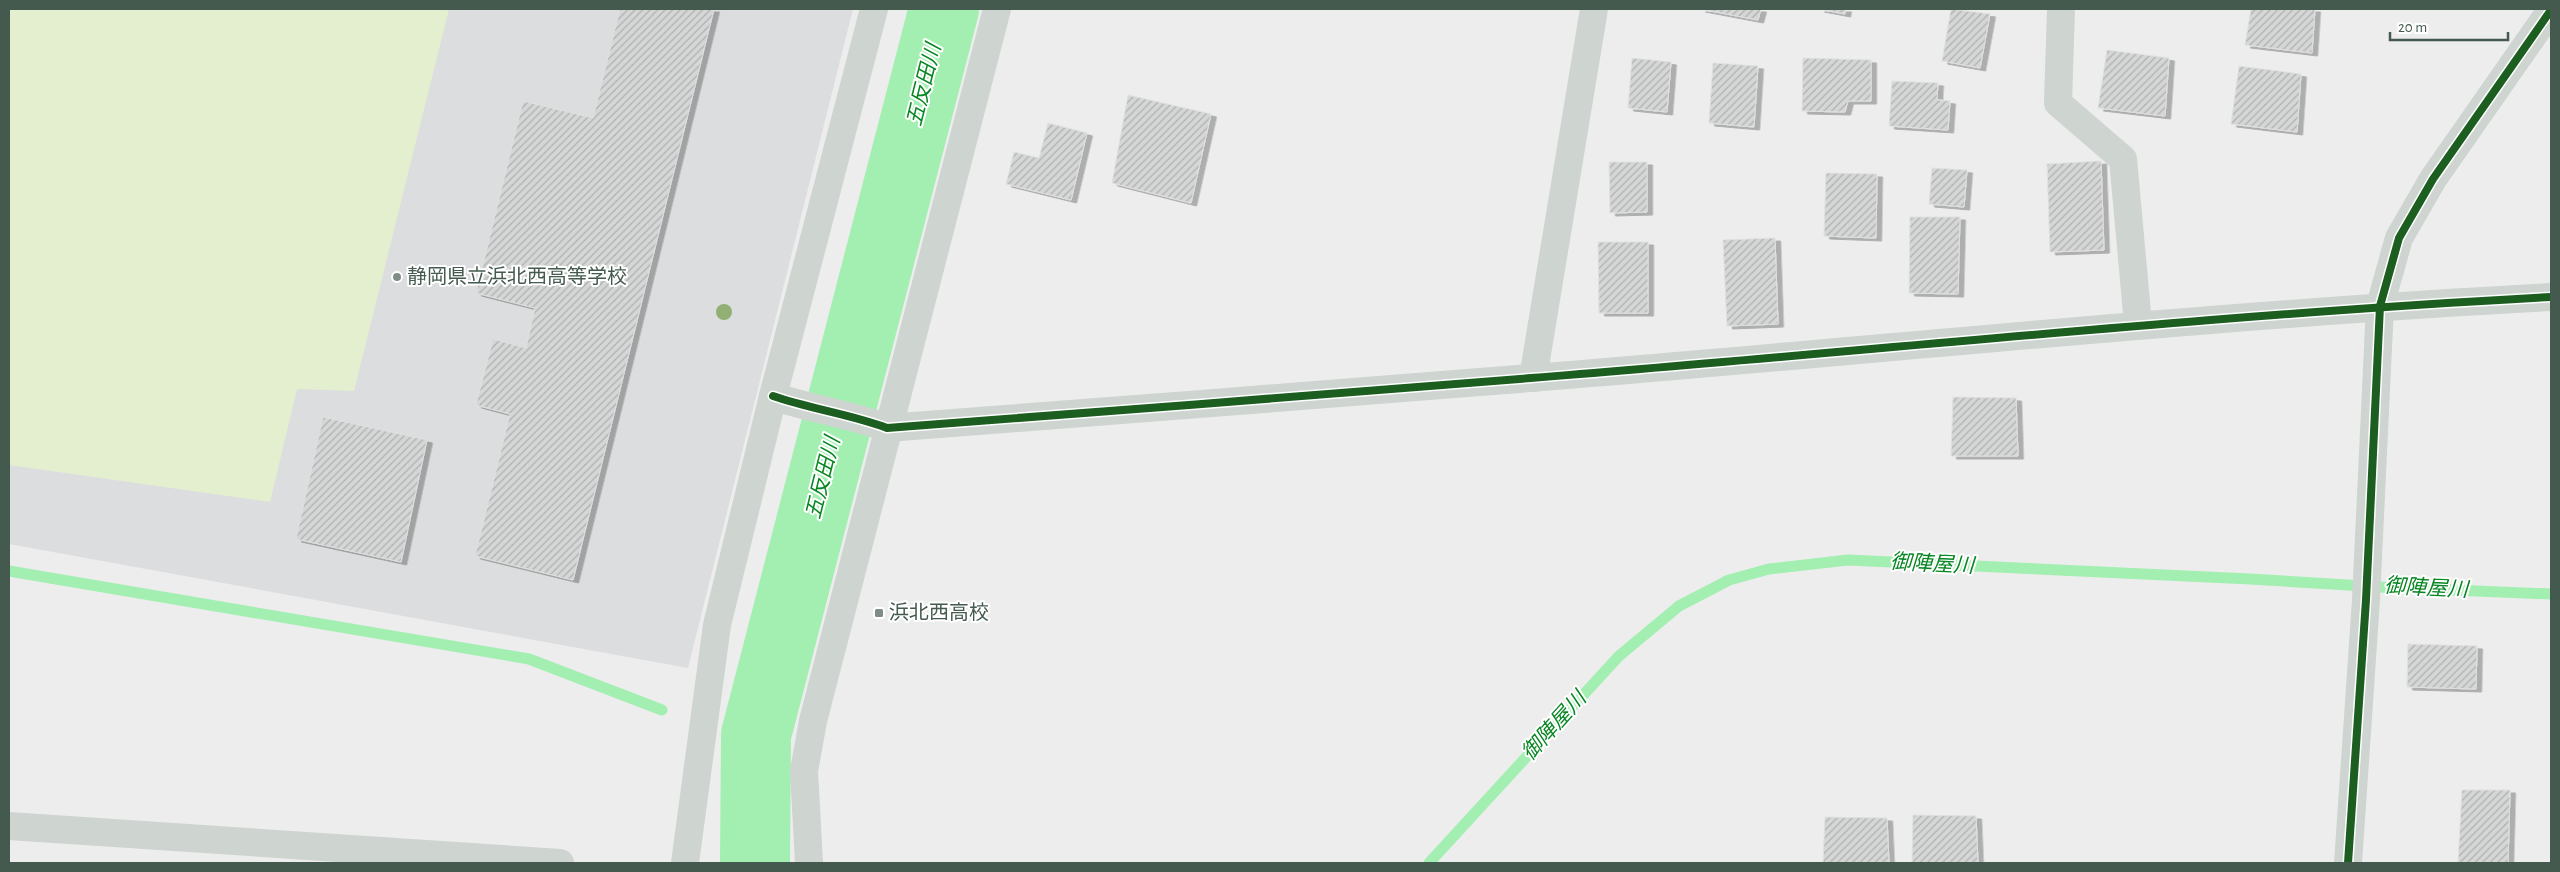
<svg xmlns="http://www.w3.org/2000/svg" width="2560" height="872" font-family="'Alegreya Sans','Noto Sans JP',sans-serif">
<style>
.education{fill:#dcddde}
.pitch{fill:#e3efcf}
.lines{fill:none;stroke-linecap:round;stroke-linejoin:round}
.stream{stroke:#a2efb1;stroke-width:11}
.river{stroke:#a2efb1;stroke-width:70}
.building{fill:url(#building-hatch);stroke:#dfe0e0;filter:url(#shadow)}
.minor{stroke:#ced4d0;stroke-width:28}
.tertiary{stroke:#ced4d0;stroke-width:28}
.cycleway-casing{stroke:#fff;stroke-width:11}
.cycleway{stroke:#1b5e20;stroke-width:8}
.tree{fill:#93b074}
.poi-dot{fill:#808d86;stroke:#fff;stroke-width:2}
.labels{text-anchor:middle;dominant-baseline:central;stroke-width:4;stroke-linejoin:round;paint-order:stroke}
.poi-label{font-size:20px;fill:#445a4e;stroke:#fff;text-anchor:start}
.water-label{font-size:21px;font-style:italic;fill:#078622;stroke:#fff}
</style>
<defs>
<pattern id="building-hatch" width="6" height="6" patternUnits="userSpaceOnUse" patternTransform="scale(1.25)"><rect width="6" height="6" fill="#d5d7d6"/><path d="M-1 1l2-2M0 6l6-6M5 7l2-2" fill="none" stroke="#aeb1b0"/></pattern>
<filter id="shadow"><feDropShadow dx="5.5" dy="3" stdDeviation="0" flood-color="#0004"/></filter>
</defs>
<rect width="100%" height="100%" fill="#eeedee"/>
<polygon class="education" points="9,9 853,9 688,668 9,544"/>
<polygon class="pitch" points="9,9 449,9 354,391 297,389 270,502 9,465"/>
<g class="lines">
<g class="stream">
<polyline points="9,571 529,659 662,710"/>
<polyline points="1429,863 1619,656 1679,606 1729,580 1769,569 1848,560 2250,579 2380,587 2551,594"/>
</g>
<polyline class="river" points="755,863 756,735 944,9"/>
</g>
<g class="building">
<polygon points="620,9 714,9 573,580 475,556 510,414 476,405 493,339 526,348 535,308 476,293 523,101 593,118"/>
<polygon points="1700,9 1761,9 1758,20"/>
<polygon points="1819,9 1846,9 1845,14"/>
<polygon points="1951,9 1990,14 1980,68 1942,61"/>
<polygon points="2251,9 2315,9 2312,53 2245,45"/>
<polygon points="2107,50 2169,58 2165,116 2098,108"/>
<polygon points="1632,58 1671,62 1667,112 1628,108"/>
<polygon points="1803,58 1871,60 1871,101 1848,101 1845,112 1802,111"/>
<polygon points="1713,63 1758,66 1754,127 1709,123"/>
<polygon points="2239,66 2301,74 2297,132 2231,124"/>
<polygon points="1892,81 1938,83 1937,100 1950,101 1948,130 1889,126"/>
<polygon points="1128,95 1211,114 1191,203 1112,183"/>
<polygon points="1048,123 1087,133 1071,200 1006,184 1014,152 1039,158"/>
<polygon points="2101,161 2104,250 2050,252 2047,164"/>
<polygon points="1609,162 1647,162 1647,212 1610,213"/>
<polygon points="1932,168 1967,170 1964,207 1929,204"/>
<polygon points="1826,173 1877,174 1876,238 1824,236"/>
<polygon points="1910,217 1960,217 1958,294 1909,293"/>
<polygon points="1775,238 1778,324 1727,326 1723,240"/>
<polygon points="1598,242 1648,242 1648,313 1599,313"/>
<polygon points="1953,397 2016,398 2018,456 1951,456"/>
<polygon points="323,417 427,440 401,562 296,539"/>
<polygon points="2408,644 2477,646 2476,689 2407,687"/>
<polygon points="2462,790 2510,790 2508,863 2458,863"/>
<polygon points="1913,815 1976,816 1978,863 1912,863"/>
<polygon points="1825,817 1887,818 1889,863 1823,863"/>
</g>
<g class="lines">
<g class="minor">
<polyline points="2061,9 2058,103 2123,159 2138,324"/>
<polyline points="1533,378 1594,9"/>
<path d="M773,396C810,409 850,414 887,428C1102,411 1316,396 1531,378C1871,351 2210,315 2551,297"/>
<polyline points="685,863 717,625 773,396 874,9"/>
<polyline points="809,863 804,771 813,721 997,9"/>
<polyline points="2348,863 2366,600 2380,306 2399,238 2433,179 2551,10"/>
</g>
<polyline class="tertiary" points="9,826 560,863"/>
<defs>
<g id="cycleway">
<path d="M773,396C810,409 850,414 887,428C1102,411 1316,396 1531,378C1871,351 2210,315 2551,297"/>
<polyline points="2348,863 2366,600 2380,306 2399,238 2433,179 2551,10"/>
</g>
</defs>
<use href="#cycleway" class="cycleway-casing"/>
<use href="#cycleway" class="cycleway"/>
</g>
<circle class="tree" cx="724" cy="312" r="8"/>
<g class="poi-dot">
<circle cx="397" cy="277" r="5"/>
<rect x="874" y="608" width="10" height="10" rx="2.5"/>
</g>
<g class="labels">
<g class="poi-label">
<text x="407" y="277">静岡県立浜北西高等学校</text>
<text x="889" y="613">浜北西高校</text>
</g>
<g class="water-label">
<text transform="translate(924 85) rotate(-76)">五反田川</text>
<text transform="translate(823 478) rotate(-76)">五反田川</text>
<text transform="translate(1932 564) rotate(3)">御陣屋川</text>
<text transform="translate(2426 588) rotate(3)">御陣屋川</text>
<text transform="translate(1554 726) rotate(-48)">御陣屋川</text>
</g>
</g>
<rect width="2560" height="872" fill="none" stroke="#445a4e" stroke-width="20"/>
<path d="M2390 32v8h118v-8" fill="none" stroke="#445a4e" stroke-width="2.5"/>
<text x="2398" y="32" font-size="15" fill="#445a4e" stroke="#ffffff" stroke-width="4" paint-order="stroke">20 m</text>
</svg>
